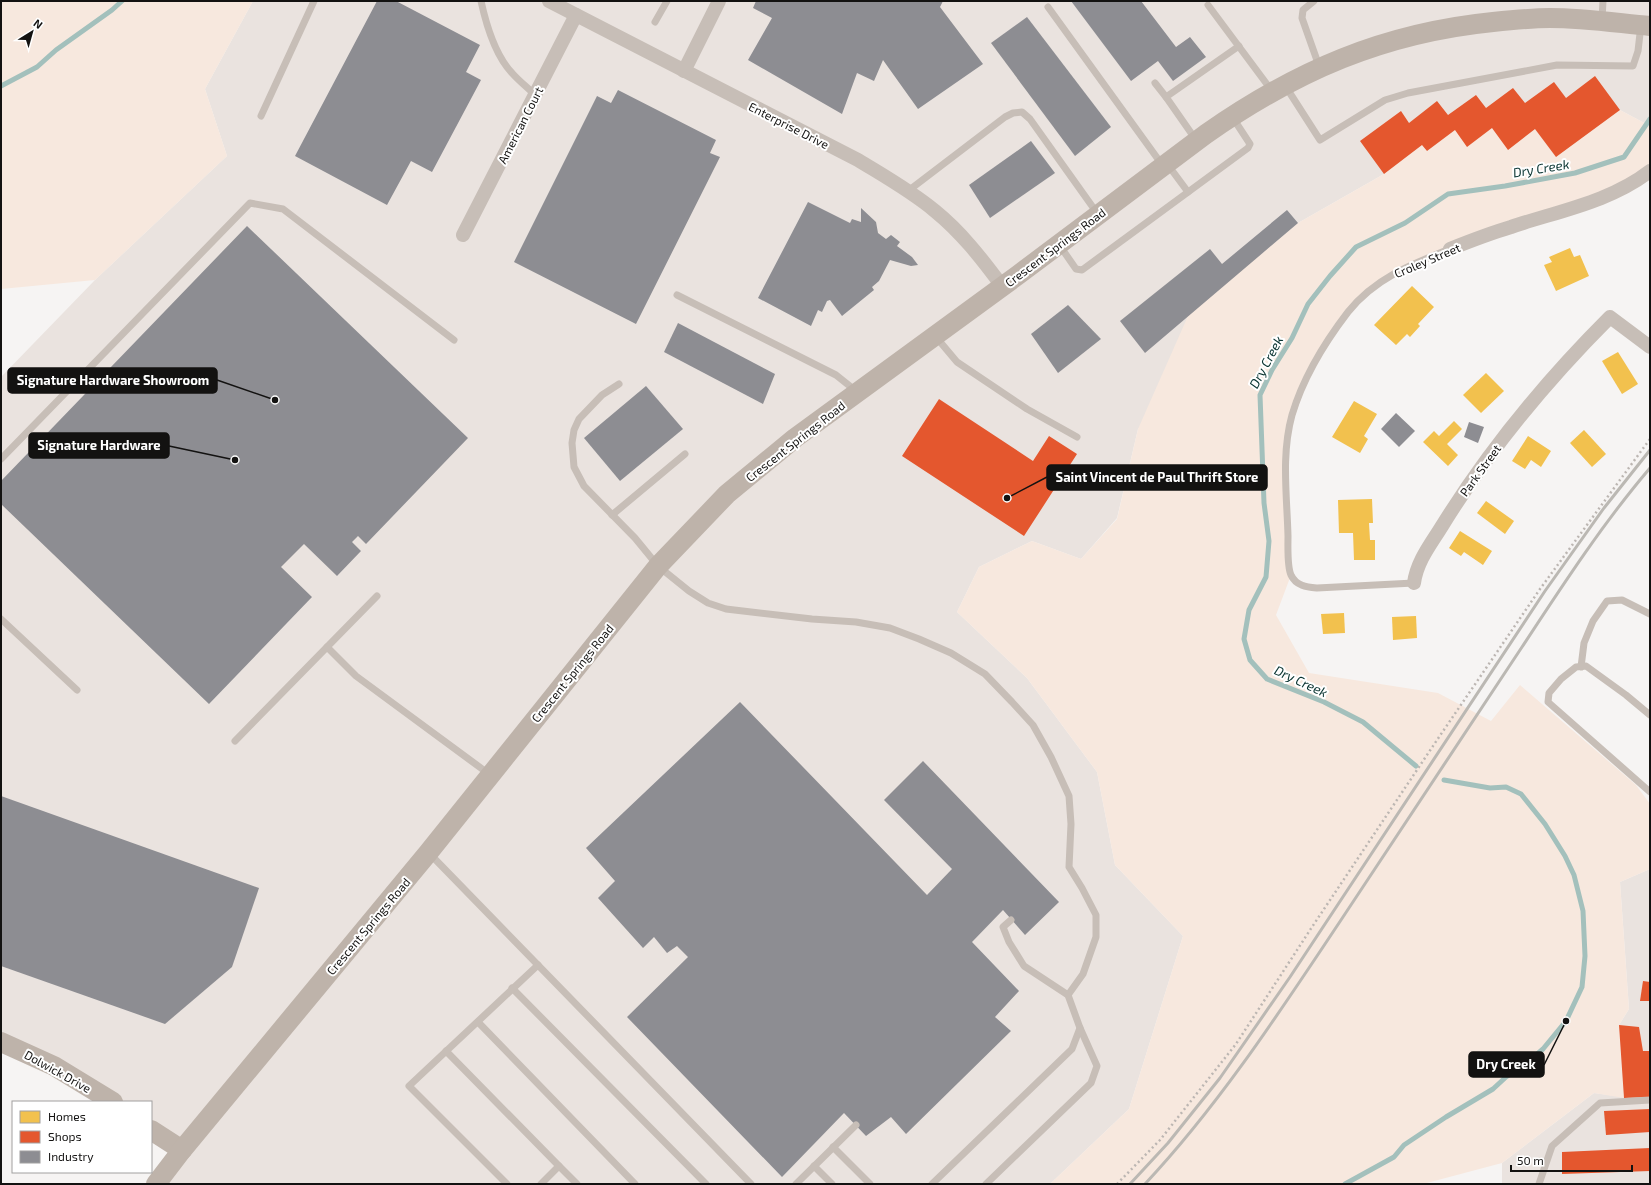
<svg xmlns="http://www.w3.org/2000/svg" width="1651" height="1185" font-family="'Exo 2',sans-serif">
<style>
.built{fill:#eae3df}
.green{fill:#f7e8de}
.homes{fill:#f2c14e}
.shops{fill:#e4572e}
.industry{fill:#8d8d92}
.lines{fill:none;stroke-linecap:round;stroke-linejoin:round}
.stream{stroke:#a3c0bc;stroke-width:5}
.path{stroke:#bcb6b2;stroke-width:2.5;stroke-dasharray:2 3;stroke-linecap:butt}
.lane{stroke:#c7beb7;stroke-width:7}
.street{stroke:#c7beb7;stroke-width:14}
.secondary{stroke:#beb3aa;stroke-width:20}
.rail{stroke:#bbb8b3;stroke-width:3}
.labels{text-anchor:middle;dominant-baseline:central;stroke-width:4;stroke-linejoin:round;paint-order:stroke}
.street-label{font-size:12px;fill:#131211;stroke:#fff}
.water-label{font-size:13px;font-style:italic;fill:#06312e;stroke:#fff}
.leader{fill:none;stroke:#131211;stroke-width:1.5}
.callout-dot{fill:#131211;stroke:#fff;stroke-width:1.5}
.callout{fill:#131211;stroke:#131211;stroke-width:1.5}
.callout-label{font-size:13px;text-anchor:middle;font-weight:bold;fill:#fff}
</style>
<rect width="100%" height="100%" fill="#f6f4f3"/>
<g class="built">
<polygon points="253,1 1650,1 1650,126 1620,110 1556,157 1508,150 1467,147 1455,130 1427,151 1422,145 1384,174 1298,223 1138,429 1117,518 1081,559 1032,541 979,567 957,612 1027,678 1097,772 1115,865 1183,936 1129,1109 1050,1184 156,1184 182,1150 151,1129 151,1102 113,1102 1,1042 1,377 95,280 227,156 205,89"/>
<polygon points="1650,869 1650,1184 1502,1184 1502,1163 1594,1093 1624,1097 1619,1025 1629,1009 1620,882"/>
</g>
<g class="green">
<polygon points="1,1 253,1 205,89 227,156 95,280 1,289"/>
<polygon points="1620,110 1650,126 1650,171 1635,181 1392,274 1349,311 1311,370 1287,439 1291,575 1276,615 1309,673 1438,693 1491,721 1520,685 1636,785 1650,804 1650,869 1620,882 1629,1009 1619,1025 1624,1098 1594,1093 1502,1163 1423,1184 1050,1184 1129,1109 1183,936 1115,865 1097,772 1027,678 957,612 979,567 1032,541 1081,559 1117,519 1138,429 1188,316 1298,223 1384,174 1422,145 1427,151 1455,130 1467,146 1492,128 1508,149 1535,129 1556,157"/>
</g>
<g class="homes">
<polygon points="1570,248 1574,257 1580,255 1589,276 1556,291 1544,265 1552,262 1549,257"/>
<polygon points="1412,286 1434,307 1418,324 1420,326 1410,337 1407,334 1396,345 1374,325"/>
<polygon points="1618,352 1638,384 1622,394 1602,361"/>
<polygon points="1486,373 1504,391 1481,413 1463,395"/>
<polygon points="1354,401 1377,414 1364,436 1368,439 1360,453 1332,437"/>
<polygon points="1454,421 1462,429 1447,444 1458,455 1448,466 1423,442 1434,431 1439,436"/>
<polygon points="1584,430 1606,454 1592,467 1570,443"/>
<polygon points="1528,436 1551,451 1541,467 1531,460 1525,469 1512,461"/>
<polygon points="1372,499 1373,523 1369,523 1370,540 1375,540 1375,560 1354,560 1353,533 1339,533 1338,500"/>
<polygon points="1486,501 1514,521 1505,534 1477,513"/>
<polygon points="1460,531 1492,551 1483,565 1464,552 1461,556 1449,548"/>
<polygon points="1344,613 1345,633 1323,634 1321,614"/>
<polygon points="1416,616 1417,638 1393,640 1392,617"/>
</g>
<g class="shops">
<polygon points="1595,76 1620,110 1556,157 1535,129 1508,150 1492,128 1467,147 1455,130 1427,151 1422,145 1384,174 1360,141 1401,111 1409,123 1437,101 1448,115 1476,95 1486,108 1513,88 1525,103 1554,82 1566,98"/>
<polygon points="939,399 1033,461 1049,436 1077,454 1024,536 902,456"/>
<polygon points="1643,981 1650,982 1650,1001 1640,1001"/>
<polygon points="1619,1025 1639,1027 1643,1051 1650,1051 1650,1097 1624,1098"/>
<polygon points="1650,1109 1650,1132 1606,1135 1604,1111"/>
<polygon points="1650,1148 1650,1171 1562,1174 1562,1152"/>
</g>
<g class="industry">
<polygon points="377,1 396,1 480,45 466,72 481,80 432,172 411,161 387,205 295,156"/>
<polygon points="756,1 943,1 940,7 983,64 918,109 883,60 874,81 857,73 842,114 748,60 772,18 753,8"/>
<polygon points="1071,1 1141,1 1176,47 1190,37 1206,57 1173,81 1158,61 1131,81"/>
<polygon points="1027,17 1111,127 1075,156 991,43"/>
<polygon points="618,90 716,140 710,153 720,157 636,324 514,262 597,96 611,103"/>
<polygon points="1031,141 1055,173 990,218 969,185"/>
<polygon points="808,202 850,223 852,219 861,222 861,208 876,222 878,233 886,239 891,235 900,242 897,246 912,257 918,265 911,266 890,260 879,281 872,287 874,290 842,316 830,300 827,301 822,312 818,310 811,326 758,298"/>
<polygon points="1287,210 1298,223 1145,353 1120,321 1210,249 1222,264"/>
<polygon points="247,226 468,438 366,544 358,536 352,542 361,551 337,576 304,544 281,567 312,597 209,704 1,504 1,481"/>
<polygon points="1068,305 1101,339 1058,373 1031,334"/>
<polygon points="678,323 775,374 763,404 664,352"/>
<polygon points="646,386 683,429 620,481 584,438"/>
<polygon points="1396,413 1415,431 1399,447 1381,429"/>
<polygon points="1469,422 1484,427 1478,443 1464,437"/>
<polygon points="740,702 927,895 952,869 884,800 923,761 1059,902 1025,935 1003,910 972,942 1019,991 995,1017 1011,1031 906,1134 891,1117 866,1136 844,1113 782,1177 627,1017 688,957 677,946 667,953 654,937 643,948 598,898 615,881 586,848"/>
<polygon points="1,796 259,888 232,967 165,1024 1,966"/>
</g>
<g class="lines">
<g class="stream">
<polyline points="1,86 37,67 56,50 112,10 122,1"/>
<polyline points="1416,766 1363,722 1324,702 1267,679 1250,660 1244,639 1249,610 1266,577 1269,541 1264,503 1260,395 1272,370 1292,338 1308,304 1330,276 1356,247 1405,223 1448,194 1505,186 1575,173 1624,157 1650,119"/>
<polyline points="1345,1184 1394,1157 1404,1145 1446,1117 1493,1089 1506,1077 1522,1067 1543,1049 1566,1021 1582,987 1585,956 1583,911 1574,875 1565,856 1545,824 1521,794 1506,787 1490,788 1444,780"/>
</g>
<polyline class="path" points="1117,1184 1160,1140 1236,1044 1312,927 1437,740 1540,589 1650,439"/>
<g class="lane">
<path d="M481,1C486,24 496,56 512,73C519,81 528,88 535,95"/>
<polyline points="1314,1 1303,10 1302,18 1319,66"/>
<polyline points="1208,5 1272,91"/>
<polyline points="1048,7 1163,166"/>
<polyline points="1602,19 1603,1"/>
<polyline points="655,22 667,1"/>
<polyline points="1155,83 1166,97"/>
<polyline points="1286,87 1320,140 1385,100 1408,93 1557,65 1633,66 1638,51 1641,25"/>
<polyline points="261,116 314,1"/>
<polyline points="1196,140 1166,97 1239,46"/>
<polyline points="1168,165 1188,192"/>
<polyline points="908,191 1005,117 1013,113 1022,112 1030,119 1097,213"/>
<polyline points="1060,246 1076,269 1082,270 1248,148 1250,144 1233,118"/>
<polyline points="677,295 836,375 856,391"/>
<polyline points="936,337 957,362 1027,409 1077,437"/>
<polyline points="619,384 602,395 579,419 574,430 572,443 574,467 584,486 635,538 658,566 689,591 708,603 726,609 812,619 856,622 890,628 919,639 951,653 985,674 1012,702 1033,725 1051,757 1069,796 1071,824 1069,867 1082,888 1096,915 1096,937 1083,974 1068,995"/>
<polyline points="1,459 250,203 283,209 454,340"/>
<polyline points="612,515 685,454"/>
<path d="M1414,583L1317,588C1307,587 1296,586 1291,575C1287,566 1288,547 1288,536C1287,496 1281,455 1292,415C1303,378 1325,342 1348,312C1375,278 1412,264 1450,249"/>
<polyline points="1,619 77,690"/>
<polyline points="327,647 356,676 489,774"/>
<polyline points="1581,667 1584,643 1593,621 1607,601 1622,600 1650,614"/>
<polyline points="1650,715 1626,695 1586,666 1576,667 1561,679 1549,693 1548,702 1650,792"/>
<polyline points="235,741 377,596"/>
<polyline points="429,853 751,1184"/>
<polyline points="512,988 706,1184"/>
<polyline points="478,1022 635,1184"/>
<polyline points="446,1051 559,1166"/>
<polyline points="833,1147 870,1184"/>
<polyline points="814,1166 832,1184"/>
<polyline points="507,1184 409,1086 538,965"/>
<polyline points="541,1184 559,1166 577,1184"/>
<polyline points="796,1184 856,1125"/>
<polyline points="932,1184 1072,1049 1080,1028 1068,995 1024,966 1009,942 1003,927 1011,920"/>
<polyline points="986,1184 1091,1083 1097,1066 1080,1028"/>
<polyline points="1539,1184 1552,1146 1600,1103 1650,1100"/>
</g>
<g class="street">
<path d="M549,1L858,160C884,176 911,191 935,211C961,232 982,259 1002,286"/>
<polyline points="684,71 719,1"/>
<polyline points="463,235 576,15"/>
<path d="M1450,249C1470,241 1491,233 1511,227C1558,211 1610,202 1650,171"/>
<path d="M1414,583C1417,561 1431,544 1442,526C1489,450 1546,381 1610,317L1650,347"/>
</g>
<g class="secondary">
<polyline points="1,1042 54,1066 113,1102"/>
<polyline points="151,1130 182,1150"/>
<path d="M156,1184L182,1150L428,853L658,566L727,494L795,438L1018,275L1206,134C1296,71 1383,33 1493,22C1512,20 1531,18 1550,18C1584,18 1617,23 1650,26"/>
</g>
<g class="rail">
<polyline points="1130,1184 1168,1143 1220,1078 1290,977 1545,591 1604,508 1650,450"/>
<path d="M1145,1184C1219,1105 1279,1013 1339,923C1400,831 1461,739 1522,647C1562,586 1603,523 1650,468"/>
</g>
</g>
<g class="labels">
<g class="street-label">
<text transform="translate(520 125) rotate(-63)">American Court</text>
<text transform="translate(789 125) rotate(27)">Enterprise Drive</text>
<text transform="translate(1055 247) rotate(-37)">Crescent Springs Road</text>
<text transform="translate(1427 260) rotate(-23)">Croley Street</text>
<text transform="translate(795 441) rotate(-38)">Crescent Springs Road</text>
<text transform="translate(1480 470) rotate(-54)">Park Street</text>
<text transform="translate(572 673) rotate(-51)">Crescent Springs Road</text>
<text transform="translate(368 926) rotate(-50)">Crescent Springs Road</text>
<text transform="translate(58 1071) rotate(29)">Dolwick Drive</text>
</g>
<g class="water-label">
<text transform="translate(1541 168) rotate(-9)">Dry Creek</text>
<text transform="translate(1266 362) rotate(-62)">Dry Creek</text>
<text transform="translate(1301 681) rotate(25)">Dry Creek</text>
</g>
</g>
<path class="leader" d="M275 400L217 380M235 460L169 446M1007 498L1047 477M1566 1021L1544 1065"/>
<g class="callout-dot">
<circle cx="275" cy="400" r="4"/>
<circle cx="235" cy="460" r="4"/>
<circle cx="1007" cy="498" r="4"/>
<circle cx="1566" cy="1021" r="4"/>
</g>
<g class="callout">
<rect x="8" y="368" width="209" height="25" rx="4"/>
<rect x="29" y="433" width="140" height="25" rx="4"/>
<rect x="1047" y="465" width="220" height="25" rx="4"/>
<rect x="1469" y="1052" width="75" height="25" rx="4"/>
</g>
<g class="callout-label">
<text x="113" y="385">Signature Hardware Showroom</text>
<text x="99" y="450">Signature Hardware</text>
<text x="1157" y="482">Saint Vincent de Paul Thrift Store</text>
<text x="1506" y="1069">Dry Creek</text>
</g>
<rect width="1651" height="1185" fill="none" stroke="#131211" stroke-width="4"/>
<rect x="12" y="1101" width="140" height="72" fill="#ffffff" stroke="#a1a0a0"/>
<rect x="20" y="1111" width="20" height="12" fill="#f2c14e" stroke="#a1a0a0"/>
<text x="48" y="1121" font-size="12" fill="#131211">Homes</text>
<rect x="20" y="1131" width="20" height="12" fill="#e4572e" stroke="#a1a0a0"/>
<text x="48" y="1141" font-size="12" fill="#131211">Shops</text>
<rect x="20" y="1151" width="20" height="12" fill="#8d8d92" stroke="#a1a0a0"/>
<text x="48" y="1161" font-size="12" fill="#131211">Industry</text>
<g transform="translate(32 32) rotate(37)" stroke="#ffffff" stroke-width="3" paint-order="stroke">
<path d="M0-3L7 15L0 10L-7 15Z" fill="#131211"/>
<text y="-6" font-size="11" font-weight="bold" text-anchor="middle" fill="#131211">N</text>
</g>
<path d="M1511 1165v6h121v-6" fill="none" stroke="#131211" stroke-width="2"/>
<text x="1517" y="1165" font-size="12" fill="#131211" stroke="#ffffff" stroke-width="3" paint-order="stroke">50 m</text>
</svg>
